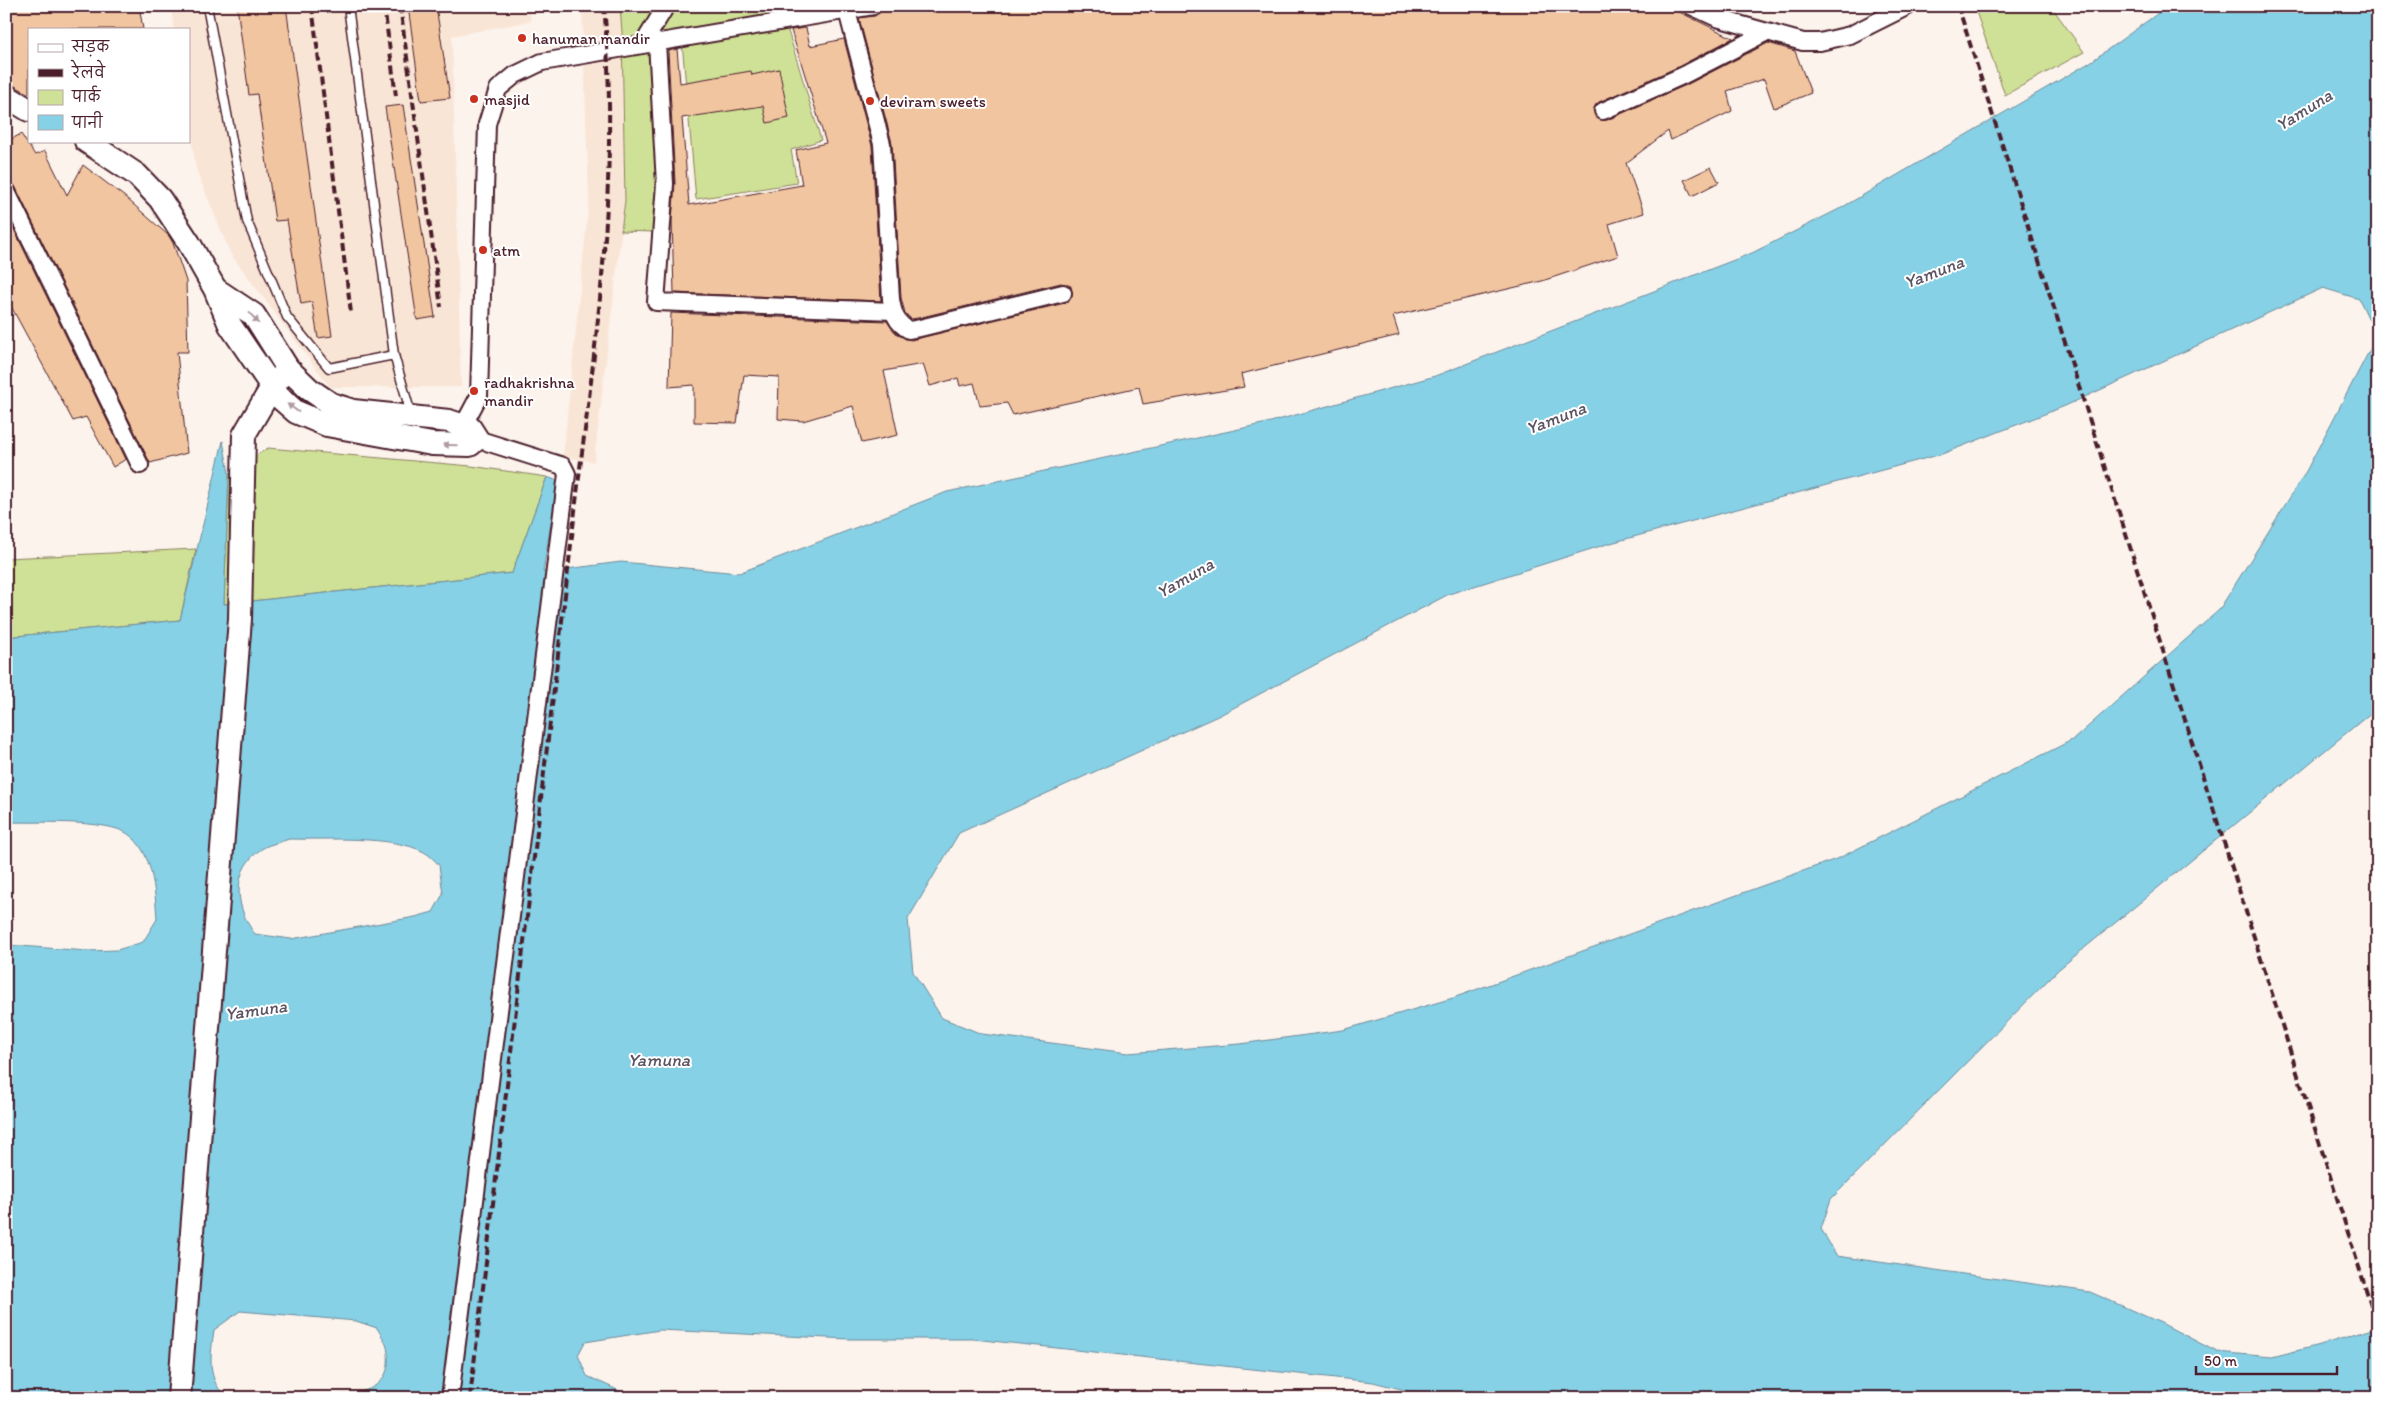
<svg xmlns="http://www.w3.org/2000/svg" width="2384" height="1404" font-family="Itim,'Playpen Sans Deva',sans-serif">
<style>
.built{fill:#f9e5d5}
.green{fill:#cfe196;stroke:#8c8060}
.water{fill:#86d1e6;stroke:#6e8a9b;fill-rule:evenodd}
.building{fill:#f1c5a0;stroke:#4a1f2b}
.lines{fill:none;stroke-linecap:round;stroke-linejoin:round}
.service-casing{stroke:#4a1f2b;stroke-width:11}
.minor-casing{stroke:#4a1f2b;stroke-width:20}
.secondary-casing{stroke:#4a1f2b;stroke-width:26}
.service{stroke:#fff;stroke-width:8}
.minor{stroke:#fff;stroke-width:16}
.secondary{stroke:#fff;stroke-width:22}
.rail{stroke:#4a1f2b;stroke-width:4;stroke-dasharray:8 4;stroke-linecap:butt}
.oneway{fill:#ae9aa0}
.poi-dot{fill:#c8321e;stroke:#fff;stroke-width:2}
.labels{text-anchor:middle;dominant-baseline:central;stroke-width:4;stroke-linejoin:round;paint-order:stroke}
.poi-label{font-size:16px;fill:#4a1f2b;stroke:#fff;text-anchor:start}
.water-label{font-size:18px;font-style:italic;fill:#5c5463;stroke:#fff}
</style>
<rect width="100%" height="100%" fill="#fcf3ec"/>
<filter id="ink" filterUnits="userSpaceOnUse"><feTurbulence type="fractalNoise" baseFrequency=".02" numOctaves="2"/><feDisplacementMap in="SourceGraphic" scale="10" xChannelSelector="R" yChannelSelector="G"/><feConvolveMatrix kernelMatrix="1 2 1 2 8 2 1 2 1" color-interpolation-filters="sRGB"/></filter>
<g filter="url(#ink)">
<g class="built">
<polygon points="171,6 529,6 531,21 452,36 461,387 330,387 230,253 196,169 189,123 189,29 174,29"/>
<polygon points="582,6 620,6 622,32 625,201 594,462 563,456 589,200"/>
</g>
<g class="green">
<polygon points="620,6 833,6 782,11 821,140 791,150 797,183 696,199 682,42 651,48 661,182 654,232 621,231 625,201 622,32"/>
<polygon points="1974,6 2051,6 2084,52 2005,95"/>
<polygon points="268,448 471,466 547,477 512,573 224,604 229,473"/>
<polygon points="196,549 180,620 6,637 6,558"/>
</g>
<path class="water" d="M2168,6H2378V707L2059,969L1831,1199L1821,1229L1837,1256L2090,1292L2161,1323L2217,1352L2272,1357L2331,1342L2378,1327V1398H1437L1373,1382L973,1339H849L660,1330L585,1342L578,1355L587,1376L635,1398H312C337,1395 385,1398 388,1364C389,1346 386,1343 377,1328L356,1321L240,1311L214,1330C211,1352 205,1383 229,1398H6V945L88,951L117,950L143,942L157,919C155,892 153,851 128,834C107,819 34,823 6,822V637L180,620L223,441L229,473L224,604L512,573L547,477L558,481L543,572L621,562L739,573L947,492L1267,423L1435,376L1752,253L1841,208L2089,63ZM2323,288L2359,299L2377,336L2304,475L2219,610L2074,739L1839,858L1453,998L1343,1030L1240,1044L1128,1053L982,1034L942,1018L913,972L908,919L959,833L1220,715L1449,594L1607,544L1942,454L2065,406ZM289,839C326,840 392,835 424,852C430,855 435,861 439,865L443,894L433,912L415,917L291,939L255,934C234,907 231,868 263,848C270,844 281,842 289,839Z"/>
<g class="building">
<polygon points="6,6 139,6 143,29 29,29 29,94 6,81"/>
<polygon points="237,6 286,6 332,336 318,338 312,302 301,304 287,220 275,221 257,94 249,95"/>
<polygon points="408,6 436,6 450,98 421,101"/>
<polygon points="908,6 1667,6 1733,38 1678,67 1599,102 1593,110 1598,119 1607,120 1686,85 1768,43 1795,51 1811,93 1774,108 1764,79 1727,91 1732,111 1671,140 1668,131 1626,163 1644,213 1609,224 1618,256 1542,281 1393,316 1399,335 1241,374 1244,387 1143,404 1139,387 1013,415 1007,403 980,406 974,383 960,386 958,378 930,386 923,364 884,371 898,435 862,443 853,406 803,421 778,419 779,377 744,375 737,423 694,422 694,385 669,387 671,313 887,321 898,335 911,340 1065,303 1072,296 1071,286 1061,283 918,318 911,319 905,313 901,298 892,143 859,18 875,16 881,11"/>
<polygon points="806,28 810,46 844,39 872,146 881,301 674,293 672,220 675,183 668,51 677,49 680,83 751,71 752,75 779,69 789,118 767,123 763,106 682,118 689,205 802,185 796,150 826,143 791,30"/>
<polygon points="403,105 435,317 417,320 385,107"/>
<polygon points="21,134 35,155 45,151 67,195 83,165 125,197 169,236 173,243 186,281 188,352 177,352 187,453 150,463 15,186 6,180 6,142"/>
<polygon points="1711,167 1719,182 1692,196 1684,180"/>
<polygon points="6,213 126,459 113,467 86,417 73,421 6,297"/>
</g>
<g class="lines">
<defs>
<g id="service">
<polyline points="207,6 247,221 287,317 329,368 394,355 411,414"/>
<polyline points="348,6 394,355"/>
</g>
<g id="minor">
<polyline points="1691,6 1717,18 1803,42 1820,42 1850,35 1908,6"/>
<path d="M847,11L882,144L891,299C893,313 896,323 909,330L920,328L1063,293"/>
<polyline points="657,42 665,184 656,302 893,311"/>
<polyline points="643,44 666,6"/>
<polyline points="1603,111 1682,76 1765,33"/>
<polyline points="6,190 140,465"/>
<polyline points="463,426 479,396 487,124 498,89 515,75 542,62 873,6"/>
<polyline points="450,1398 567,474 563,466 477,439"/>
</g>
<g id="secondary">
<polyline points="6,96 29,110"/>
<polyline points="86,141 137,175 160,199 189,243 215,289 230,325 279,397 296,412 327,425 432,444 470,445 477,439 470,428 449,421 353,411 331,404 309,389 288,369 254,315 215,289"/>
<polyline points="179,1398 240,619 244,435 272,387 288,369"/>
</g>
</defs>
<use href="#service" class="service-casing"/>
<use href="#minor" class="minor-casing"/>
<use href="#secondary" class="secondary-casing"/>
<use href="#service" class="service"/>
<use href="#minor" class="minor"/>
<use href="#secondary" class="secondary"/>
<g class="rail">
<polyline points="312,6 351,313"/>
<polyline points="384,6 396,96"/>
<polyline points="400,6 441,307"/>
<polyline points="1958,6 2378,1327"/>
<path d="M470,1398L581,460C601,308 618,160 604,6"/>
</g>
</g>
<defs><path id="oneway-solid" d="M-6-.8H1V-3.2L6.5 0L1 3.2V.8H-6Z" transform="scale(1.25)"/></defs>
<g class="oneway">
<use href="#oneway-solid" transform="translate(254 318) rotate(49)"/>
<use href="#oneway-solid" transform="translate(293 408) rotate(-144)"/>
<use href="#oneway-solid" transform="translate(450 445) rotate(-178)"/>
</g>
</g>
<g class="poi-dot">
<circle cx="522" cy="38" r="5"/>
<circle cx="474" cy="99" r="5"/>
<circle cx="870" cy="101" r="5"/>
<circle cx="483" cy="250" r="5"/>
<circle cx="474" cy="391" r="5"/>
</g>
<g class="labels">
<g class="poi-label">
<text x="532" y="38">hanuman mandir</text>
<text x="484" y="99">masjid</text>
<text x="880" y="101">deviram sweets</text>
<text x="493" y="250">atm</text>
<text x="484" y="382">radhakrishna<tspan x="484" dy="18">mandir</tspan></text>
</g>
<g class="water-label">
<text transform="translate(2304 110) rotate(-32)">Yamuna</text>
<text transform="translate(1934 272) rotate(-21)">Yamuna</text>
<text transform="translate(1556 418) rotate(-21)">Yamuna</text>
<text transform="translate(1185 578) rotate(-30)">Yamuna</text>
<text transform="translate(256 1010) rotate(-8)">Yamuna</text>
<text x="659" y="1060">Yamuna</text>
</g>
</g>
<rect width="2384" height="1404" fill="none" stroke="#fff" stroke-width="25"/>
<rect x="12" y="12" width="2359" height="1379" fill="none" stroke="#4a1f2b" stroke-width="2" filter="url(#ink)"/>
<rect x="28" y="28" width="162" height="115" fill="#ffffff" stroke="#b7a5aa"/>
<rect x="38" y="44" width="25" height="8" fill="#ffffff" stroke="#b7a5aa"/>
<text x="72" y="52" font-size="15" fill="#4a1f2b">सड़क</text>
<rect x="38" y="69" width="25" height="8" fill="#4a1f2b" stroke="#b7a5aa"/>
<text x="72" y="78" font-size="15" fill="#4a1f2b">रेलवे</text>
<rect x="38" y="90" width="25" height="15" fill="#cfe196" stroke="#b7a5aa"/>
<text x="72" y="102" font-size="15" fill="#4a1f2b">पार्क</text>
<rect x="38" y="115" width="25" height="15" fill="#86d1e6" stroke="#b7a5aa"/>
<text x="72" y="128" font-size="15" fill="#4a1f2b">पानी</text>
<path d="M2196 1366v8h141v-8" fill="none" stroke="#4a1f2b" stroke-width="2.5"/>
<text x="2204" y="1366" font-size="15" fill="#4a1f2b" stroke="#ffffff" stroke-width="4" paint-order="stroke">50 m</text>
</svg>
